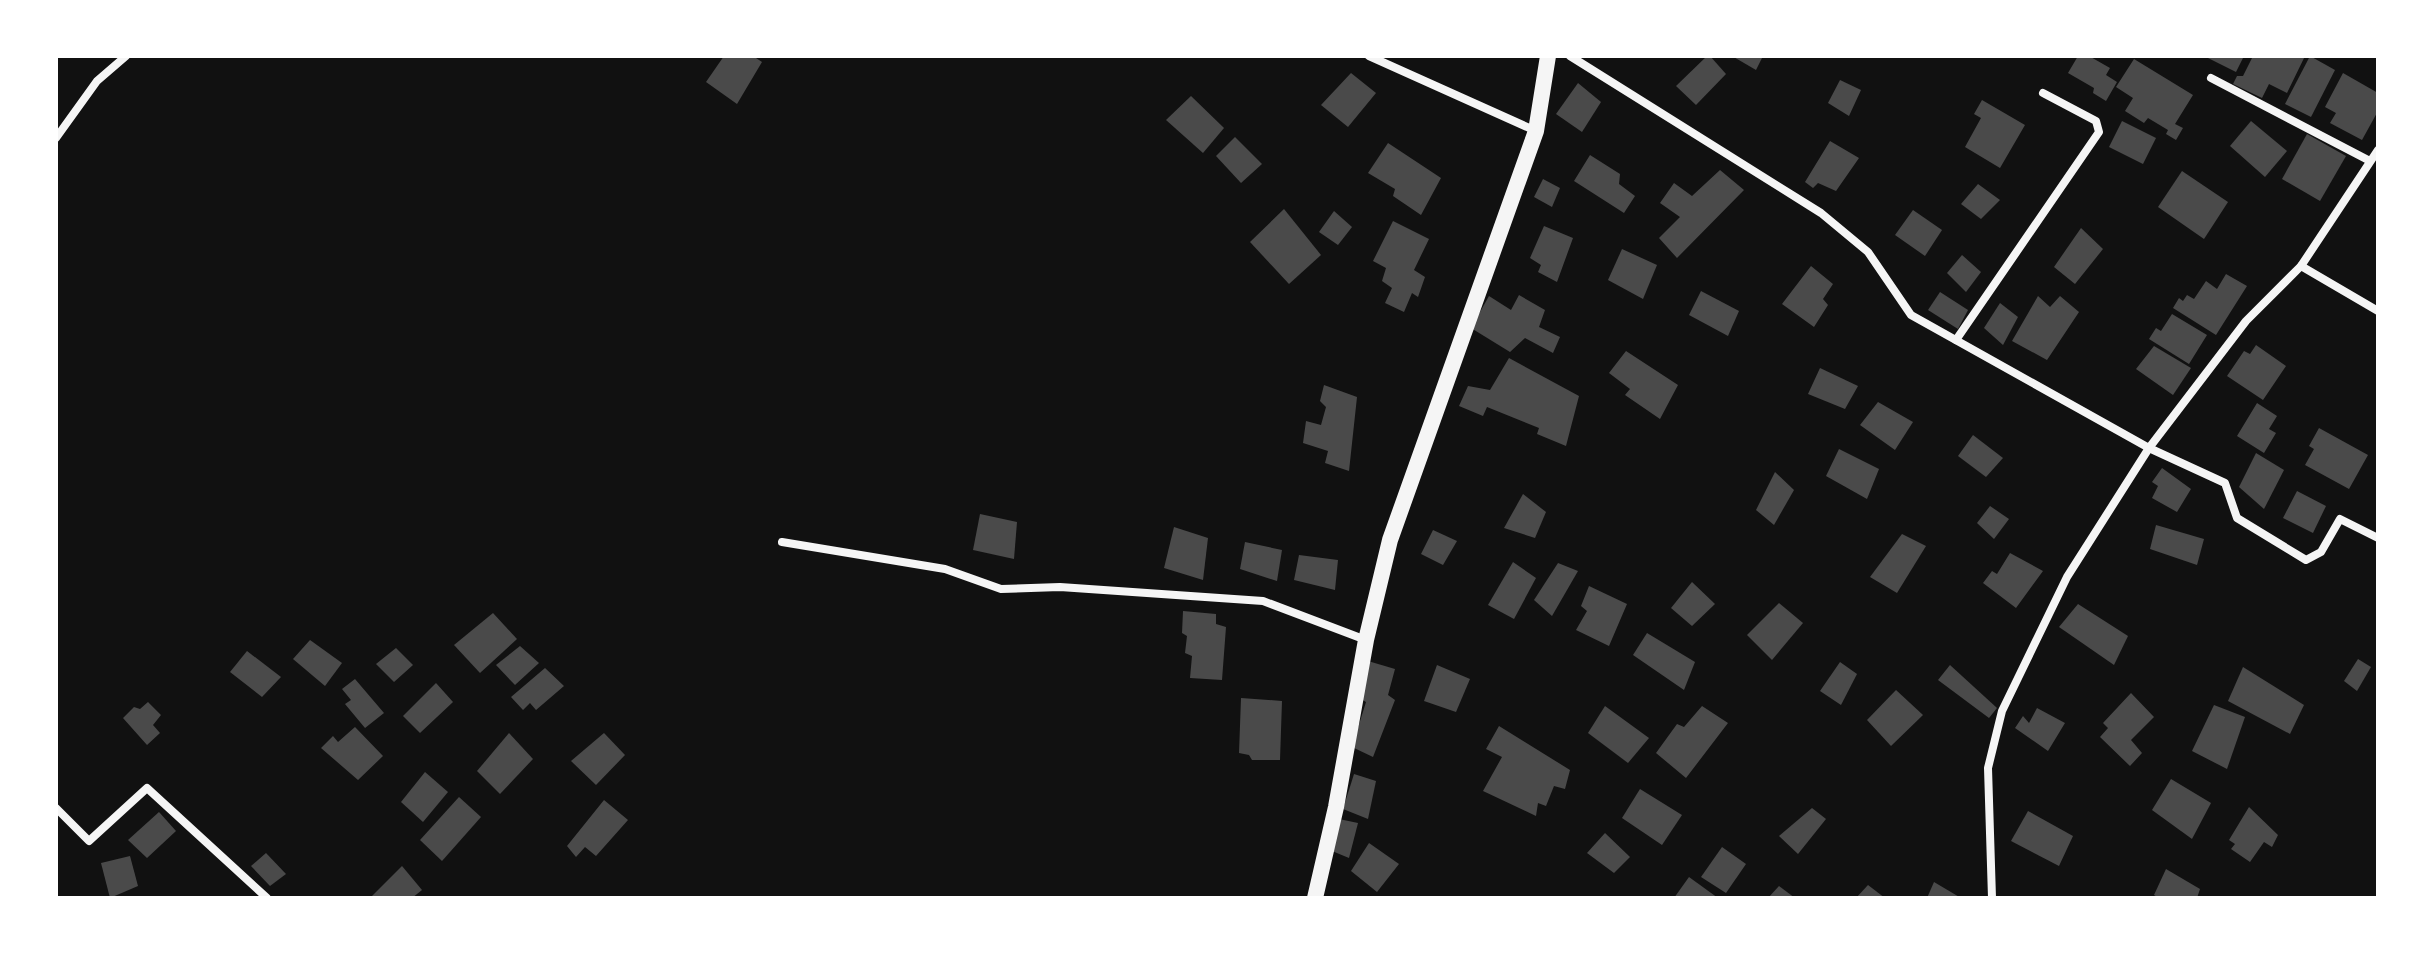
<svg xmlns="http://www.w3.org/2000/svg" width="2434" height="954" font-family="'Asap Condensed',sans-serif">
<style>
.building{fill:#4a4a4a}
.lines{fill:none;stroke-linecap:round;stroke-linejoin:round}
.minor{stroke:#f5f5f5;stroke-width:8}
.secondary{stroke:#f5f5f5;stroke-width:16}
</style>
<rect width="100%" height="100%" fill="#111"/>
<g class="building">
<polygon points="724,56 753,56 762,62 737,104 706,82"/>
<polygon points="1707,56 1710,56 1726,74 1696,105 1676,86"/>
<polygon points="1732,56 1763,56 1756,70"/>
<polygon points="2078,56 2089,56 2110,68 2106,75 2117,82 2106,101 2093,93 2094,88 2068,73"/>
<polygon points="2204,56 2244,56 2236,72"/>
<polygon points="2253,56 2305,56 2287,93 2269,84 2262,98 2233,84 2237,76 2243,76"/>
<polygon points="2310,56 2335,70 2311,117 2285,104"/>
<polygon points="2134,59 2193,95 2175,124 2183,128 2176,140 2166,134 2168,130 2148,118 2144,123 2125,111 2133,98 2116,87"/>
<polygon points="1351,73 1376,93 1348,127 1321,105"/>
<polygon points="2343,73 2378,93 2378,111 2362,140 2330,123 2336,113 2325,107"/>
<polygon points="1840,80 1861,90 1849,116 1828,103"/>
<polygon points="1578,83 1601,102 1582,132 1556,114"/>
<polygon points="1191,96 1224,128 1203,153 1166,120"/>
<polygon points="1982,100 2025,125 2000,168 1965,147 1981,118 1974,114"/>
<polygon points="2122,121 2156,138 2143,164 2109,147"/>
<polygon points="2251,121 2287,151 2265,177 2230,146"/>
<polygon points="2307,134 2346,156 2320,201 2282,179"/>
<polygon points="1235,137 1262,164 1241,183 1216,156"/>
<polygon points="1830,141 1859,158 1836,191 1818,183 1813,188 1805,182"/>
<polygon points="1388,143 1441,178 1421,215 1393,196 1395,189 1368,173"/>
<polygon points="1590,155 1620,174 1619,184 1635,196 1624,213 1574,181"/>
<polygon points="1720,170 1744,190 1677,258 1659,238 1680,217 1660,203 1674,183 1692,196"/>
<polygon points="2182,171 2228,202 2204,239 2158,207"/>
<polygon points="1543,179 1560,188 1552,207 1534,197"/>
<polygon points="1978,184 2000,200 1981,219 1961,204"/>
<polygon points="1284,209 1321,255 1289,284 1250,242"/>
<polygon points="1913,210 1942,230 1925,256 1895,235"/>
<polygon points="1334,211 1352,227 1338,245 1319,232"/>
<polygon points="1393,221 1429,239 1414,270 1425,277 1418,297 1412,293 1404,312 1385,303 1392,288 1382,281 1386,268 1373,261"/>
<polygon points="1544,226 1573,238 1557,282 1538,272 1541,265 1530,258"/>
<polygon points="2081,228 2103,249 2075,284 2054,267"/>
<polygon points="1622,249 1657,265 1643,299 1608,280"/>
<polygon points="1962,255 1981,272 1966,292 1947,273"/>
<polygon points="1811,266 1833,284 1823,299 1828,305 1814,327 1782,304"/>
<polygon points="2226,274 2247,286 2216,335 2173,308 2179,298 2183,301 2187,295 2194,299 2206,281 2217,289"/>
<polygon points="1701,291 1739,311 1728,336 1689,315"/>
<polygon points="1940,292 1968,310 1958,329 1928,310"/>
<polygon points="1519,295 1545,310 1539,327 1560,337 1553,353 1525,338 1510,352 1471,328 1489,296 1511,310"/>
<polygon points="2038,296 2050,307 2060,296 2079,312 2047,360 2012,341"/>
<polygon points="2000,303 2018,317 2003,345 1984,328"/>
<polygon points="2172,314 2207,335 2189,364 2149,339 2156,328 2161,331"/>
<polygon points="2256,345 2286,366 2263,400 2227,376 2244,351 2250,354"/>
<polygon points="2154,346 2191,368 2173,395 2136,369"/>
<polygon points="1626,351 1678,385 1660,419 1625,395 1630,389 1609,373"/>
<polygon points="1509,358 1579,396 1566,446 1537,434 1539,428 1487,407 1483,416 1459,406 1468,386 1490,390"/>
<polygon points="1820,368 1858,386 1845,409 1808,394"/>
<polygon points="1324,385 1357,397 1349,471 1325,463 1328,451 1303,443 1306,421 1321,425 1326,407 1320,401"/>
<polygon points="1878,402 1913,422 1895,450 1860,425"/>
<polygon points="2257,403 2277,416 2269,429 2276,433 2264,453 2237,436"/>
<polygon points="2319,428 2368,455 2349,489 2305,465 2314,449 2309,446"/>
<polygon points="1973,435 2003,458 1986,477 1958,456"/>
<polygon points="1839,449 1879,469 1867,499 1826,476"/>
<polygon points="2256,453 2284,470 2264,509 2239,487"/>
<polygon points="2162,468 2191,489 2177,512 2152,498 2158,486 2152,482"/>
<polygon points="1775,472 1794,490 1774,525 1756,510"/>
<polygon points="2297,491 2326,506 2313,533 2283,518"/>
<polygon points="1523,494 1546,512 1535,538 1504,528"/>
<polygon points="1990,506 2009,519 1994,539 1977,523"/>
<polygon points="980,514 1017,522 1014,559 973,550"/>
<polygon points="2156,525 2204,539 2197,565 2150,549"/>
<polygon points="1174,527 1208,538 1203,580 1164,568"/>
<polygon points="1433,530 1457,541 1443,565 1421,554"/>
<polygon points="1902,534 1926,546 1897,593 1870,577"/>
<polygon points="1245,542 1282,550 1277,581 1240,569"/>
<polygon points="2010,553 2043,571 2016,608 1983,583 1992,571 1997,574"/>
<polygon points="1299,555 1338,560 1335,590 1294,580"/>
<polygon points="1513,562 1536,578 1514,619 1488,605"/>
<polygon points="1558,563 1578,571 1552,616 1534,600"/>
<polygon points="1692,582 1715,604 1692,626 1671,608"/>
<polygon points="1589,586 1627,604 1609,646 1576,630 1587,611 1581,606"/>
<polygon points="1779,603 1803,623 1772,660 1747,635"/>
<polygon points="2078,604 2128,636 2114,665 2059,627"/>
<polygon points="1183,611 1216,614 1216,624 1226,627 1222,680 1190,678 1192,656 1185,653 1187,636 1182,633"/>
<polygon points="493,613 517,639 480,673 454,645"/>
<polygon points="1647,633 1695,662 1684,690 1633,655"/>
<polygon points="310,640 342,663 325,686 293,659"/>
<polygon points="520,646 539,663 515,685 496,665"/>
<polygon points="396,648 413,665 394,682 376,664"/>
<polygon points="247,651 281,677 262,697 230,672"/>
<polygon points="2358,659 2371,667 2357,691 2344,681"/>
<polygon points="1368,661 1395,669 1388,695 1395,700 1373,757 1352,747 1366,702 1361,699"/>
<polygon points="1840,662 1857,674 1841,705 1820,691"/>
<polygon points="1437,665 1470,679 1456,712 1424,701"/>
<polygon points="1950,665 1997,708 1989,718 1938,680"/>
<polygon points="2243,667 2304,705 2290,734 2228,701"/>
<polygon points="545,668 564,686 536,710 530,703 523,710 511,697"/>
<polygon points="355,679 384,713 365,728 345,704 351,700 342,689"/>
<polygon points="436,683 453,702 420,733 403,716"/>
<polygon points="1896,690 1923,715 1891,746 1867,720"/>
<polygon points="2131,693 2154,717 2131,740 2142,753 2130,766 2100,737 2108,728 2103,723"/>
<polygon points="1241,698 1282,701 1280,760 1252,760 1249,755 1239,753"/>
<polygon points="148,702 161,715 153,725 160,733 147,745 123,718 134,707 140,709"/>
<polygon points="2214,705 2245,717 2227,769 2192,751"/>
<polygon points="1605,706 1649,738 1628,763 1588,733"/>
<polygon points="1702,706 1728,723 1686,778 1656,753 1677,724 1684,727"/>
<polygon points="2037,708 2065,723 2048,751 2015,728 2023,716 2029,723"/>
<polygon points="1499,726 1570,770 1565,789 1554,786 1546,806 1538,803 1536,816 1483,791 1502,757 1486,749"/>
<polygon points="355,727 383,756 358,780 321,748 333,736 338,742"/>
<polygon points="509,733 533,759 500,794 477,771"/>
<polygon points="604,733 625,755 596,785 571,761"/>
<polygon points="425,772 448,792 423,822 401,802"/>
<polygon points="1354,774 1376,781 1368,819 1343,809"/>
<polygon points="2171,779 2211,803 2192,839 2152,810"/>
<polygon points="1640,789 1682,815 1662,845 1622,818"/>
<polygon points="459,797 481,817 442,861 420,840"/>
<polygon points="604,800 628,820 596,856 585,847 576,857 567,846"/>
<polygon points="2249,807 2278,835 2272,847 2264,842 2250,862 2231,849 2235,844 2229,840"/>
<polygon points="1812,808 1826,819 1798,854 1779,836"/>
<polygon points="2028,811 2073,836 2059,866 2011,841"/>
<polygon points="159,812 176,831 147,858 128,840"/>
<polygon points="1339,819 1358,823 1349,858 1332,851"/>
<polygon points="1605,833 1630,857 1614,873 1587,853"/>
<polygon points="1369,843 1399,864 1377,892 1351,871"/>
<polygon points="1722,847 1746,864 1726,893 1701,877"/>
<polygon points="266,853 286,874 270,886 251,866"/>
<polygon points="130,856 138,886 110,898 101,863"/>
<polygon points="402,866 422,890 412,898 370,898"/>
<polygon points="2166,869 2200,889 2197,898 2159,898 2154,895"/>
<polygon points="1689,877 1718,898 1674,898"/>
<polygon points="1934,882 1961,898 1927,898"/>
<polygon points="1868,885 1885,898 1856,898"/>
<polygon points="1779,886 1795,898 1768,898"/>
</g>
<g class="lines">
<g class="minor">
<polyline points="1369,56 1536,131"/>
<polyline points="1570,56 1821,213 1868,252 1911,315 2149,448 2225,483 2237,518 2306,560 2321,552 2340,519 2378,538"/>
<polyline points="2211,78 2370,161"/>
<polyline points="56,138 97,81 126,56"/>
<polyline points="2301,266 2378,311"/>
<polyline points="1956,340 2099,132 2096,121 2043,93"/>
<polyline points="782,542 945,569 1001,589 1060,587 1263,601 1366,640"/>
<polyline points="56,808 89,841 147,788 267,898"/>
<polyline points="1992,898 1988,768 2002,711 2067,577 2149,448 2246,321 2301,266 2378,150"/>
</g>
<polyline class="secondary" points="1315,898 1336,807 1366,640 1390,540 1536,131 1548,56"/>
</g>
<rect width="2434" height="954" fill="none" stroke="#ffffff" stroke-width="116"/>
</svg>
